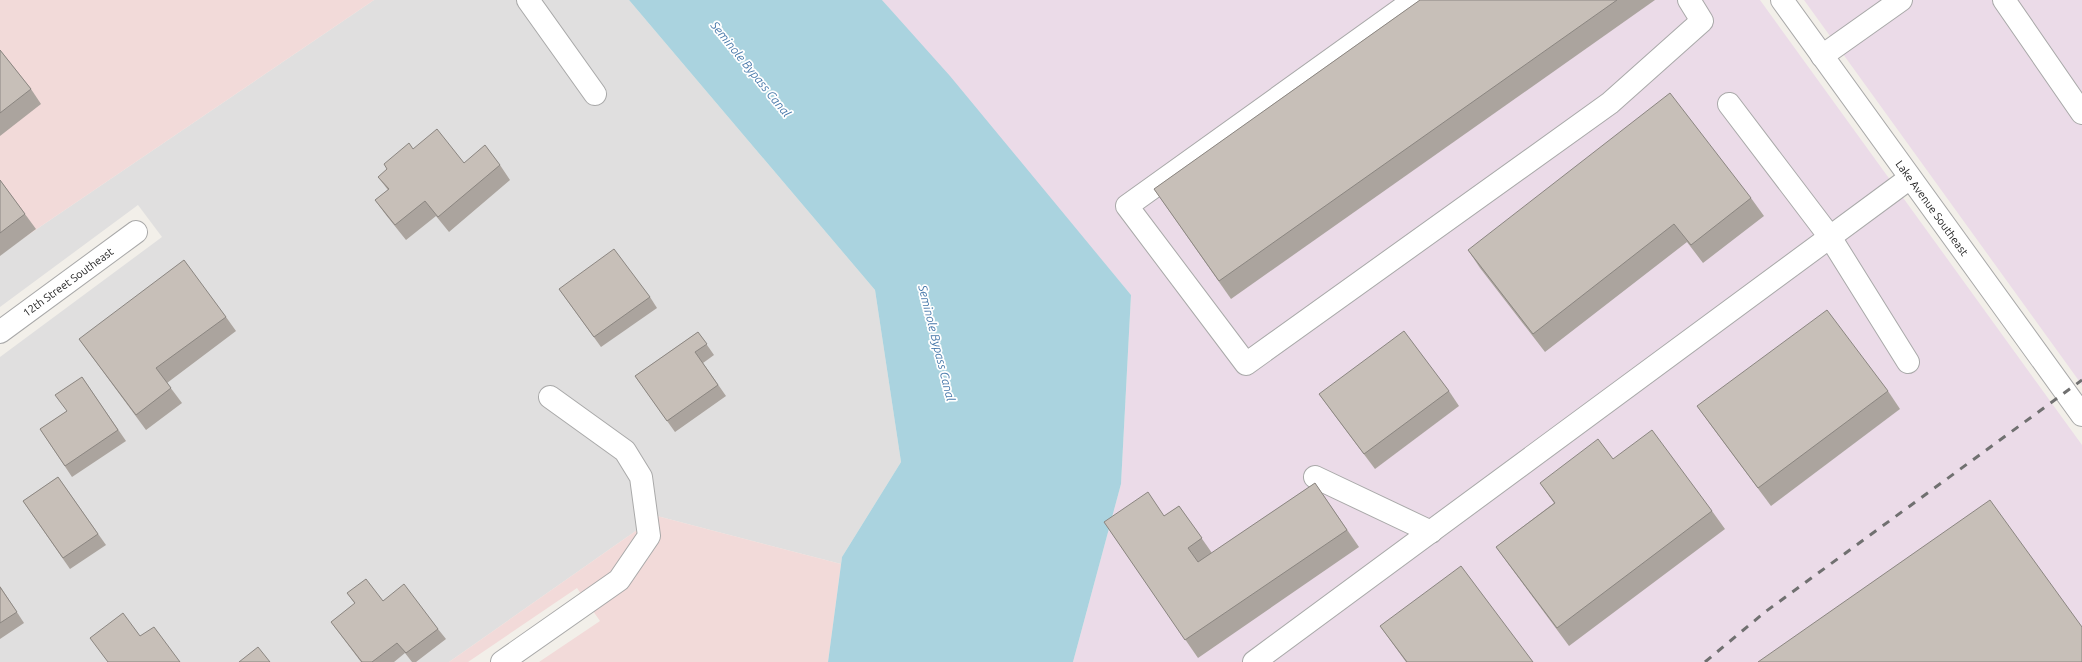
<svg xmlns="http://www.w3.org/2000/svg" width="2082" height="662" font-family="Ubuntu,sans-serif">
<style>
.residential{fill:#e0dfdf}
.commercial{fill:#f2dad9}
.industrial{fill:#ebdbe8}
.water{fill:#aad3df}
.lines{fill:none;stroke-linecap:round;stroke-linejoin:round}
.minor-casing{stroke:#a9a9a9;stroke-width:24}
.minor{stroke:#fff;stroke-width:22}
.rail{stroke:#707070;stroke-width:3;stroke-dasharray:8 8;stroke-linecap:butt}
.wall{fill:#aba49e}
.building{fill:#c7bfb8;stroke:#8b8681}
.labels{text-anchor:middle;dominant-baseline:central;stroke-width:3.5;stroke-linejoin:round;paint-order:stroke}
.street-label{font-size:11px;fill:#222;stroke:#fff}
.water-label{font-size:12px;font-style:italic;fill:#4a7aab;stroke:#fff}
</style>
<rect width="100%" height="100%" fill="#f2efe9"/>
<polygon class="residential" points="374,0 629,0 875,290 901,462 842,557 841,564 657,516 449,662 0,662 0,357 162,237 138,205 0,307 0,254"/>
<g class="commercial">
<polygon points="0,0 374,0 0,254"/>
<polygon points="657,516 841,564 828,662 539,662 600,621 577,588 468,662 449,662"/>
</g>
<g class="industrial">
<polygon points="882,0 1760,0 2082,445 2082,662 1073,662 1121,484 1131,295"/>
<polygon points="1804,0 2082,0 2082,385"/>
</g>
<polygon class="water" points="629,0 882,0 950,76 1131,295 1121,484 1073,662 828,662 842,557 901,462 875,290"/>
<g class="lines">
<defs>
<g id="minor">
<polyline points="528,0 595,94"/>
<polyline points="1414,0 1127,206 1246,364 1610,103 1702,21 1689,0"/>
<polyline points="1782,0 2082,415"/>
<polyline points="2004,0 2082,113"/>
<polyline points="1822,56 1901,0"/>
<polyline points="1729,104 1830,237 1908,362"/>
<polyline points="0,332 136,232"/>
<polyline points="1315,477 1431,532"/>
<polyline points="502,662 619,580 649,536 641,477 625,451 550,397"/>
<polyline points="1254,662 1910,178"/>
</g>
</defs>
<use href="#minor" class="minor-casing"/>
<use href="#minor" class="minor"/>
<polyline class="rail" points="1705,662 1765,612 2082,380"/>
</g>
<g class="wall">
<polygon points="1420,0 1655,0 1231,299 1154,189"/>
<polygon points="0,50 31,89 41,104 0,136"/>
<polygon points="413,149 464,163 500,165 510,180 449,232 436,216 406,240 386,215 375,200 388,190 378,177"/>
<polygon points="0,180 36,229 0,256"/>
<polygon points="1751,198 1764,216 1703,263 1687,242 1545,352 1480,268 1468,250"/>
<polygon points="559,289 650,297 657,308 601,347"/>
<polygon points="226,317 236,331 167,383 182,403 146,430 79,339"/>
<polygon points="698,332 714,355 703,363 726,396 675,432 635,376"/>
<polygon points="82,377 126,441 72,477 40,429 67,411"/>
<polygon points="1449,391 1459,406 1375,469 1330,409 1319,394"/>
<polygon points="1888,391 1900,409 1771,506 1710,424 1697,406"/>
<polygon points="1613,459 1712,511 1725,529 1569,646 1509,565 1496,547 1554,503 1540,483"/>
<polygon points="58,477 106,545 70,569 23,501"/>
<polygon points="1315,483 1359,547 1198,658 1104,522 1164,516 1179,506 1212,553"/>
<polygon points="0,586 24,623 0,639"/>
<polygon points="347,593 383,601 438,629 446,639 416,662 412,662 405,653 394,662 361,662 331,622 355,604"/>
<polygon points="1380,626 1533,662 1406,662"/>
</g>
<g class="building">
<polygon points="1420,0 1617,0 1219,281 1154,189"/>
<polygon points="0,50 31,89 0,113"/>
<polygon points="1670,93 1751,198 1691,245 1674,224 1533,334 1468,250"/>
<polygon points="437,129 464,163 485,145 500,165 438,217 425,201 395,225 375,200 389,189 378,177 387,169 384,164 409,143 413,149"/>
<polygon points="0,180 25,214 0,233"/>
<polygon points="614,249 650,297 594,337 559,289"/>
<polygon points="184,260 226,317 156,368 171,388 136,415 79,339"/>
<polygon points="1827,310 1888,391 1758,488 1697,406"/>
<polygon points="1404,331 1449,391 1364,454 1319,394"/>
<polygon points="698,332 707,344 695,352 718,385 667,421 635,376"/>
<polygon points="82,377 118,430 65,466 40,429 67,411 55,395"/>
<polygon points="1652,430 1712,511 1557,628 1496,547 1555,503 1540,483 1598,439 1613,459"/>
<polygon points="58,477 98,534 63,558 23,501"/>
<polygon points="1315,483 1347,530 1185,640 1104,522 1148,492 1164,516 1179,506 1202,538 1188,548 1198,562"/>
<polygon points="1990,500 2082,627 2082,662 1758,662"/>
<polygon points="1461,566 1533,662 1407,662 1380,626"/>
<polygon points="366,579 383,601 404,584 438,629 406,653 397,643 372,662 362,662 331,622 355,603 347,593"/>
<polygon points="0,587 17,612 0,623"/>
<polygon points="123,613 140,636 154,627 180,662 108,662 90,638"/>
<polygon points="258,647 270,662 239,662"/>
</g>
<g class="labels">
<g class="street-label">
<text transform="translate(1932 208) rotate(54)">Lake Avenue Southeast</text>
<text transform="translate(68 282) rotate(-36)">12th Street Southeast</text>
</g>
<g class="water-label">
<text transform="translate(751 69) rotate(51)">Seminole Bypass Canal</text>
<text transform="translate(937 343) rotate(76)">Seminole Bypass Canal</text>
</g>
</g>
</svg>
